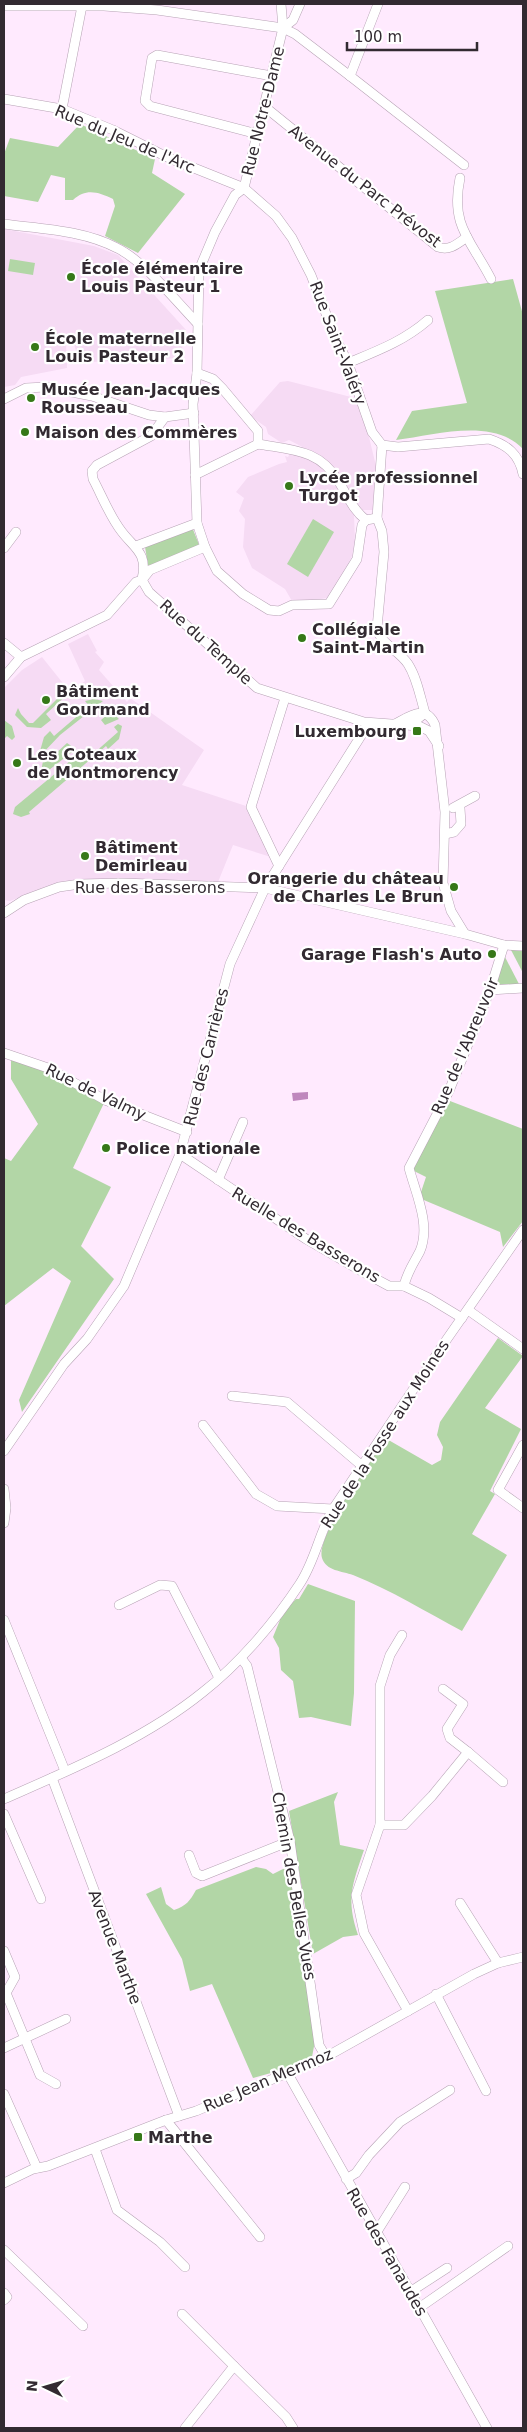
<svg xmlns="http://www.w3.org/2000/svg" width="527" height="2432" font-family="'DejaVu Sans',sans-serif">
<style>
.built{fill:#f6dbf4}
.green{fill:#b2d6a6}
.water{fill:#bf87bd}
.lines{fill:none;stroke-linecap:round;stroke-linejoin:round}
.minor-casing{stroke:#b7a3b5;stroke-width:10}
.minor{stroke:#fff;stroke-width:9}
.poi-dot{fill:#367818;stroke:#fff;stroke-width:2}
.labels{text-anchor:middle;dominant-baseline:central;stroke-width:4.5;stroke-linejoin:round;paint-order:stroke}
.street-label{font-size:16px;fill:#322a31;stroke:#fff}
.poi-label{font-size:16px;font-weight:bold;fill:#322a31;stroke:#fff;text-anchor:start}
</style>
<rect width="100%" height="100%" fill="#ffeafe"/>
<g class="built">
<polygon points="4,229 94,246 118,255 186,330 180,358 92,362 78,356 73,342 58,333 66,342 67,368 21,377 15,385 4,387"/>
<polygon points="288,381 355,398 369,437 376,466 373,510 359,510 340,477 316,462 334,480 354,515 355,541 352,556 340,581 327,598 308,601 292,601 285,589 252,568 243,547 245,519 239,511 244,498 236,492 248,477 279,464 287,462 285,456 288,457 291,452 314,453 289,440 282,443 268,434 266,427 250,416 280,382"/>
<polygon points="88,634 97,651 95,652 104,662 99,670 127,702 130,698 204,750 182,785 246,806 246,808 271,857 233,845 216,887 194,887 193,880 88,879 60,882 10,901 4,900 4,688 22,670 42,657 70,692 85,681 68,644"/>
</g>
<g class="green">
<path d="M80,124L155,159L152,173L185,194L138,253L105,236L115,206L113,199C98,192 86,188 73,200H65V178L51,175L38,202L4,196V154L10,138L58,147Z"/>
<polygon points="10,259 35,263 33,275 8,271"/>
<path d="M513,279L523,315V449C493,417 435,435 396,440L412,411L467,403L435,291Z"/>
<polygon points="313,519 334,532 308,577 287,564"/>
<polygon points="192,527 200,547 151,566 148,565 145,547"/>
<polygon points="67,689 70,692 46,714 51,720 41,728 27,727 15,715 18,708 21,714 29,723 33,723"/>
<polygon points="94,699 103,701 60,735 42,754 40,751 44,737 50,731 54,736 89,706 85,701"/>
<polygon points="107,708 119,719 105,725 101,720 108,714 104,709"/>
<polygon points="4,720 12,726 15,737 12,740 7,736 4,739"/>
<polygon points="118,724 122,726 119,739 108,749 106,746 29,812 30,814 21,817 13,814 15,807 75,757 80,755 85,761 118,732 114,727"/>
<polygon points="67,743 76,749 40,777 43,761 50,754 53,756"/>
<polygon points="511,950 523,951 523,973"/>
<polygon points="505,957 519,984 496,985"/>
<polygon points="11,1059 41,1070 104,1103 73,1168 111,1187 81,1246 114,1279 22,1412 19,1400 71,1281 53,1268 4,1306 4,1158 11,1161 38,1124 11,1079"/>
<polygon points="450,1101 523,1129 523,1221 503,1247 500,1232 419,1198 426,1177 412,1170 438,1117"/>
<path d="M498,1338L523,1356L485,1408L521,1429L490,1491L495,1494L472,1534L507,1555L462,1631C426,1612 391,1590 353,1575C342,1571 326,1571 322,1558C315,1537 372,1459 385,1438L432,1465L441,1460L443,1447L437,1435L440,1422Z"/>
<polygon points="308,1584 355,1601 354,1693 351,1726 311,1717 299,1718 293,1681 281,1670 279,1648 273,1637 280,1620 278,1618 296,1599 299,1599"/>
<path d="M338,1792L334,1802L340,1845L364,1850C352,1885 346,1899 358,1935L343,1937L313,1954L289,1811Z"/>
<path d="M289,1866L315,2041L312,2057L285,2069L253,2078L212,1984L190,1991L182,1959L146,1894L161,1887L166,1904L174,1910C186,1906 190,1901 196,1890L256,1867L266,1869L273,1874Z"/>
</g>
<polygon class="water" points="308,1092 308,1099 293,1101 292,1093"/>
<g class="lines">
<defs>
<g id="minor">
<polyline points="281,4 283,28 244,188 235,195 215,232 199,270 197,373 193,404 197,523 205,547 217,571 243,594 269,610 279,611 292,605 329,604 357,559 362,525 366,520 377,518"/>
<polyline points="4,6 104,6 157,10 283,28 295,34 350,76 464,165"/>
<polyline points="283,28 293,20 300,4"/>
<polyline points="350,76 378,4"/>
<polyline points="4,99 62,109 113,130 169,158 244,188 276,216 292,238 311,275 335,337 348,363 372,432 382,445"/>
<path d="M265,107L438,247C450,251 457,244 467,237"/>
<polyline points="62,109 82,6"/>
<polyline points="257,134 150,106 145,101 152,58 157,55 272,76"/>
<path d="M460,178C450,226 471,240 491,279"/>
<path d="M4,224C41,229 83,230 117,248C144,261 176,301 198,324"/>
<path d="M348,363C377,351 404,341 428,320"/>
<polyline points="197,373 213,379 222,388 258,431 258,444"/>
<polyline points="4,399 26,388 46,387 92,396 149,415 165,417 194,413"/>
<path d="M258,444C291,450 320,449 339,482C347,495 353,510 366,520"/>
<path d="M382,445L377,518L382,531L384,552L377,628C380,644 399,650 408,664C417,678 420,696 425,713L410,725"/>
<path d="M382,445L398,447L489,439C507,445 519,454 523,474"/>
<polyline points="195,475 258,444"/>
<polyline points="136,546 197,523"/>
<polyline points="4,548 16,532"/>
<path d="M142,579C148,553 135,549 122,532C110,517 102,496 93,479L92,471L97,465L151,436L165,417"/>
<polyline points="142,580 149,592 257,688 364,722 419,726 429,731 439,746"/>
<polyline points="4,643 21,657"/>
<polyline points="4,677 21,657 107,615 136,582 142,580 150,570 205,547"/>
<path d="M395,724C410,716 426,704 435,725L445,812L443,883L451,911L465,934"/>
<polyline points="453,808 475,796"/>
<polyline points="445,834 454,832 461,824 460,808 457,807"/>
<polyline points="279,866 251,807 285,698"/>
<polyline points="4,913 24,900 59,887 80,884 122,883 265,888 465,934 504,945 523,946"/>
<polyline points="490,990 523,988"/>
<polyline points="4,1053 48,1068 105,1100 187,1132"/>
<polyline points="180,1154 306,1239 363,1272 389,1286 404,1286 429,1298 462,1318"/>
<polyline points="218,1180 243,1122"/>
<path d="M404,1286C407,1272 414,1263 420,1251C431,1225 416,1194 409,1168L449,1091L490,990L504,945"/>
<polyline points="468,1310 523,1349"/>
<polyline points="232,1396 287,1402 361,1465"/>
<polyline points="203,1425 256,1494 277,1506 333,1509"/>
<polyline points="523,1445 498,1490 523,1508"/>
<polyline points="4,1451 64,1364 87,1339 124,1286 180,1154 230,964 265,888 369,723"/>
<polyline points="4,1489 6,1508 4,1523"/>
<polyline points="119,1605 160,1585 172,1586 219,1678"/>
<polyline points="4,1620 65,1771"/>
<polyline points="402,1635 390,1655 380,1686 380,1825 356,1895 364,1933 408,2011"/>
<polyline points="241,1658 247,1666 290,1841 319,2045 326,2057"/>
<polyline points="468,1752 503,1782"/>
<polyline points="52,1778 179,2116"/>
<path d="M4,1799C72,1769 145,1739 203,1692C239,1664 274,1623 299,1585C315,1562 319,1533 333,1509L447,1339L523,1230"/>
<polyline points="4,1814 41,1899"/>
<polyline points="380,1825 404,1825 432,1796 468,1752 450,1738 447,1729 463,1704 443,1689"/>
<polyline points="189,1855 196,1873 202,1876 290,1841"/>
<polyline points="460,1903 498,1963"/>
<polyline points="4,1951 15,1977 6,1993 40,2075 56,2084"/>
<polyline points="436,1994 486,2091"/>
<polyline points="4,2048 66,2019"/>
<polyline points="288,2074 487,2428"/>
<polyline points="4,2094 37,2168"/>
<polyline points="166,2120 260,2237"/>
<polyline points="95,2149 117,2210 160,2242 185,2267"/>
<polyline points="346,2179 356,2173 369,2155 400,2122 450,2090"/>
<polyline points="4,2183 33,2169 48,2166 166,2120 196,2111 304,2066 317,2062 474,1974 498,1963 523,1957"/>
<polyline points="376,2233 405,2187"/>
<polyline points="4,2250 83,2326"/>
<polyline points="410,2292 447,2268"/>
<polyline points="4,2293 7,2297 4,2300"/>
<polyline points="419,2308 508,2246"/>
<polyline points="182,2314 234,2366"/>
<polyline points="185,2428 234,2366 286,2417 293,2428"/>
</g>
</defs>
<use href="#minor" class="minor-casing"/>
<use href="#minor" class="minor"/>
</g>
<g class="poi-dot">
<circle cx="71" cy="277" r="5"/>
<circle cx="35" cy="347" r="5"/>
<circle cx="31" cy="398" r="5"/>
<circle cx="25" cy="432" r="5"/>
<circle cx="289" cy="486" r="5"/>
<circle cx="302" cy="638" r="5"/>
<circle cx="46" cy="700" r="5"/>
<rect x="412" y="726" width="10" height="10" rx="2.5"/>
<circle cx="17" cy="763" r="5"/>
<circle cx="85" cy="856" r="5"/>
<circle cx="454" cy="887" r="5"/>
<circle cx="492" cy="954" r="5"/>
<circle cx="106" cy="1148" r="5"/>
<rect x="133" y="2132" width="10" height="10" rx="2.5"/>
</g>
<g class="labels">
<g class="street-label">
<text transform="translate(263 111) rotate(-76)">Rue Notre-Dame</text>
<text transform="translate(125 139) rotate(23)">Rue du Jeu de l'Arc</text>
<text transform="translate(365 186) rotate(38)">Avenue du Parc Prévost</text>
<text transform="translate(338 343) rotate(69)">Rue Saint-Valéry</text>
<text transform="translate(206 642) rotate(42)">Rue du Temple</text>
<text x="150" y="887">Rue des Basserons</text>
<text transform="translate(465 1046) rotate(-67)">Rue de l'Abreuvoir</text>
<text transform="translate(206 1057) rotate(-76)">Rue des Carrières</text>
<text transform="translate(96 1092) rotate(26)">Rue de Valmy</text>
<text transform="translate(306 1235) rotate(31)">Ruelle des Basserons</text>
<text transform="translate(385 1434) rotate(-57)">Rue de la Fosse aux Moines</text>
<text transform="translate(294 1886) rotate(80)">Chemin des Belles Vues</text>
<text transform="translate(115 1947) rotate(69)">Avenue Marthe</text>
<text transform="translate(268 2080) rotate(-23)">Rue Jean Mermoz</text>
<text transform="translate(387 2252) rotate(60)">Rue des Fanaudes</text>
</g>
<g class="poi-label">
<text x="81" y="268">École élémentaire<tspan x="81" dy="18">Louis Pasteur 1</tspan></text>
<text x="45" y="338">École maternelle<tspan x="45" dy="18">Louis Pasteur 2</tspan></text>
<text x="41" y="389">Musée Jean-Jacques<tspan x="41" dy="18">Rousseau</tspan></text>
<text x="35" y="432">Maison des Commères</text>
<text x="299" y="477">Lycée professionnel<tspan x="299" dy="18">Turgot</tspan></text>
<text x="312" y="629">Collégiale<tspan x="312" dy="18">Saint-Martin</tspan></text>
<text x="56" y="691">Bâtiment<tspan x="56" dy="18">Gourmand</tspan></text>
<text x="407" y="731" text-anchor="end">Luxembourg</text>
<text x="27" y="754">Les Coteaux<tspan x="27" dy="18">de Montmorency</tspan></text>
<text x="95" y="847">Bâtiment<tspan x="95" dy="18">Demirleau</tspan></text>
<text x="444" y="878" text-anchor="end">Orangerie du château<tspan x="444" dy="18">de Charles Le Brun</tspan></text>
<text x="482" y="954" text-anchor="end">Garage Flash's Auto</text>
<text x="116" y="1148">Police nationale</text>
<text x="148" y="2137">Marthe</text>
</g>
</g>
<rect width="527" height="2432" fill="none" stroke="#322a31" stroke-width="10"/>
<g transform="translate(45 2387) rotate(275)" stroke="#ffffff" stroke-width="4" paint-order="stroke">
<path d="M0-4L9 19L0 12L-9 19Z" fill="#322a31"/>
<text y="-8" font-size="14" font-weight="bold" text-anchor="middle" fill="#322a31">N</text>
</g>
<path d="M347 42v8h130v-8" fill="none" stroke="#322a31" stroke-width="2.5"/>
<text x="354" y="42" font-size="15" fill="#322a31" stroke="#ffffff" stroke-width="4" paint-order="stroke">100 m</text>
</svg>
